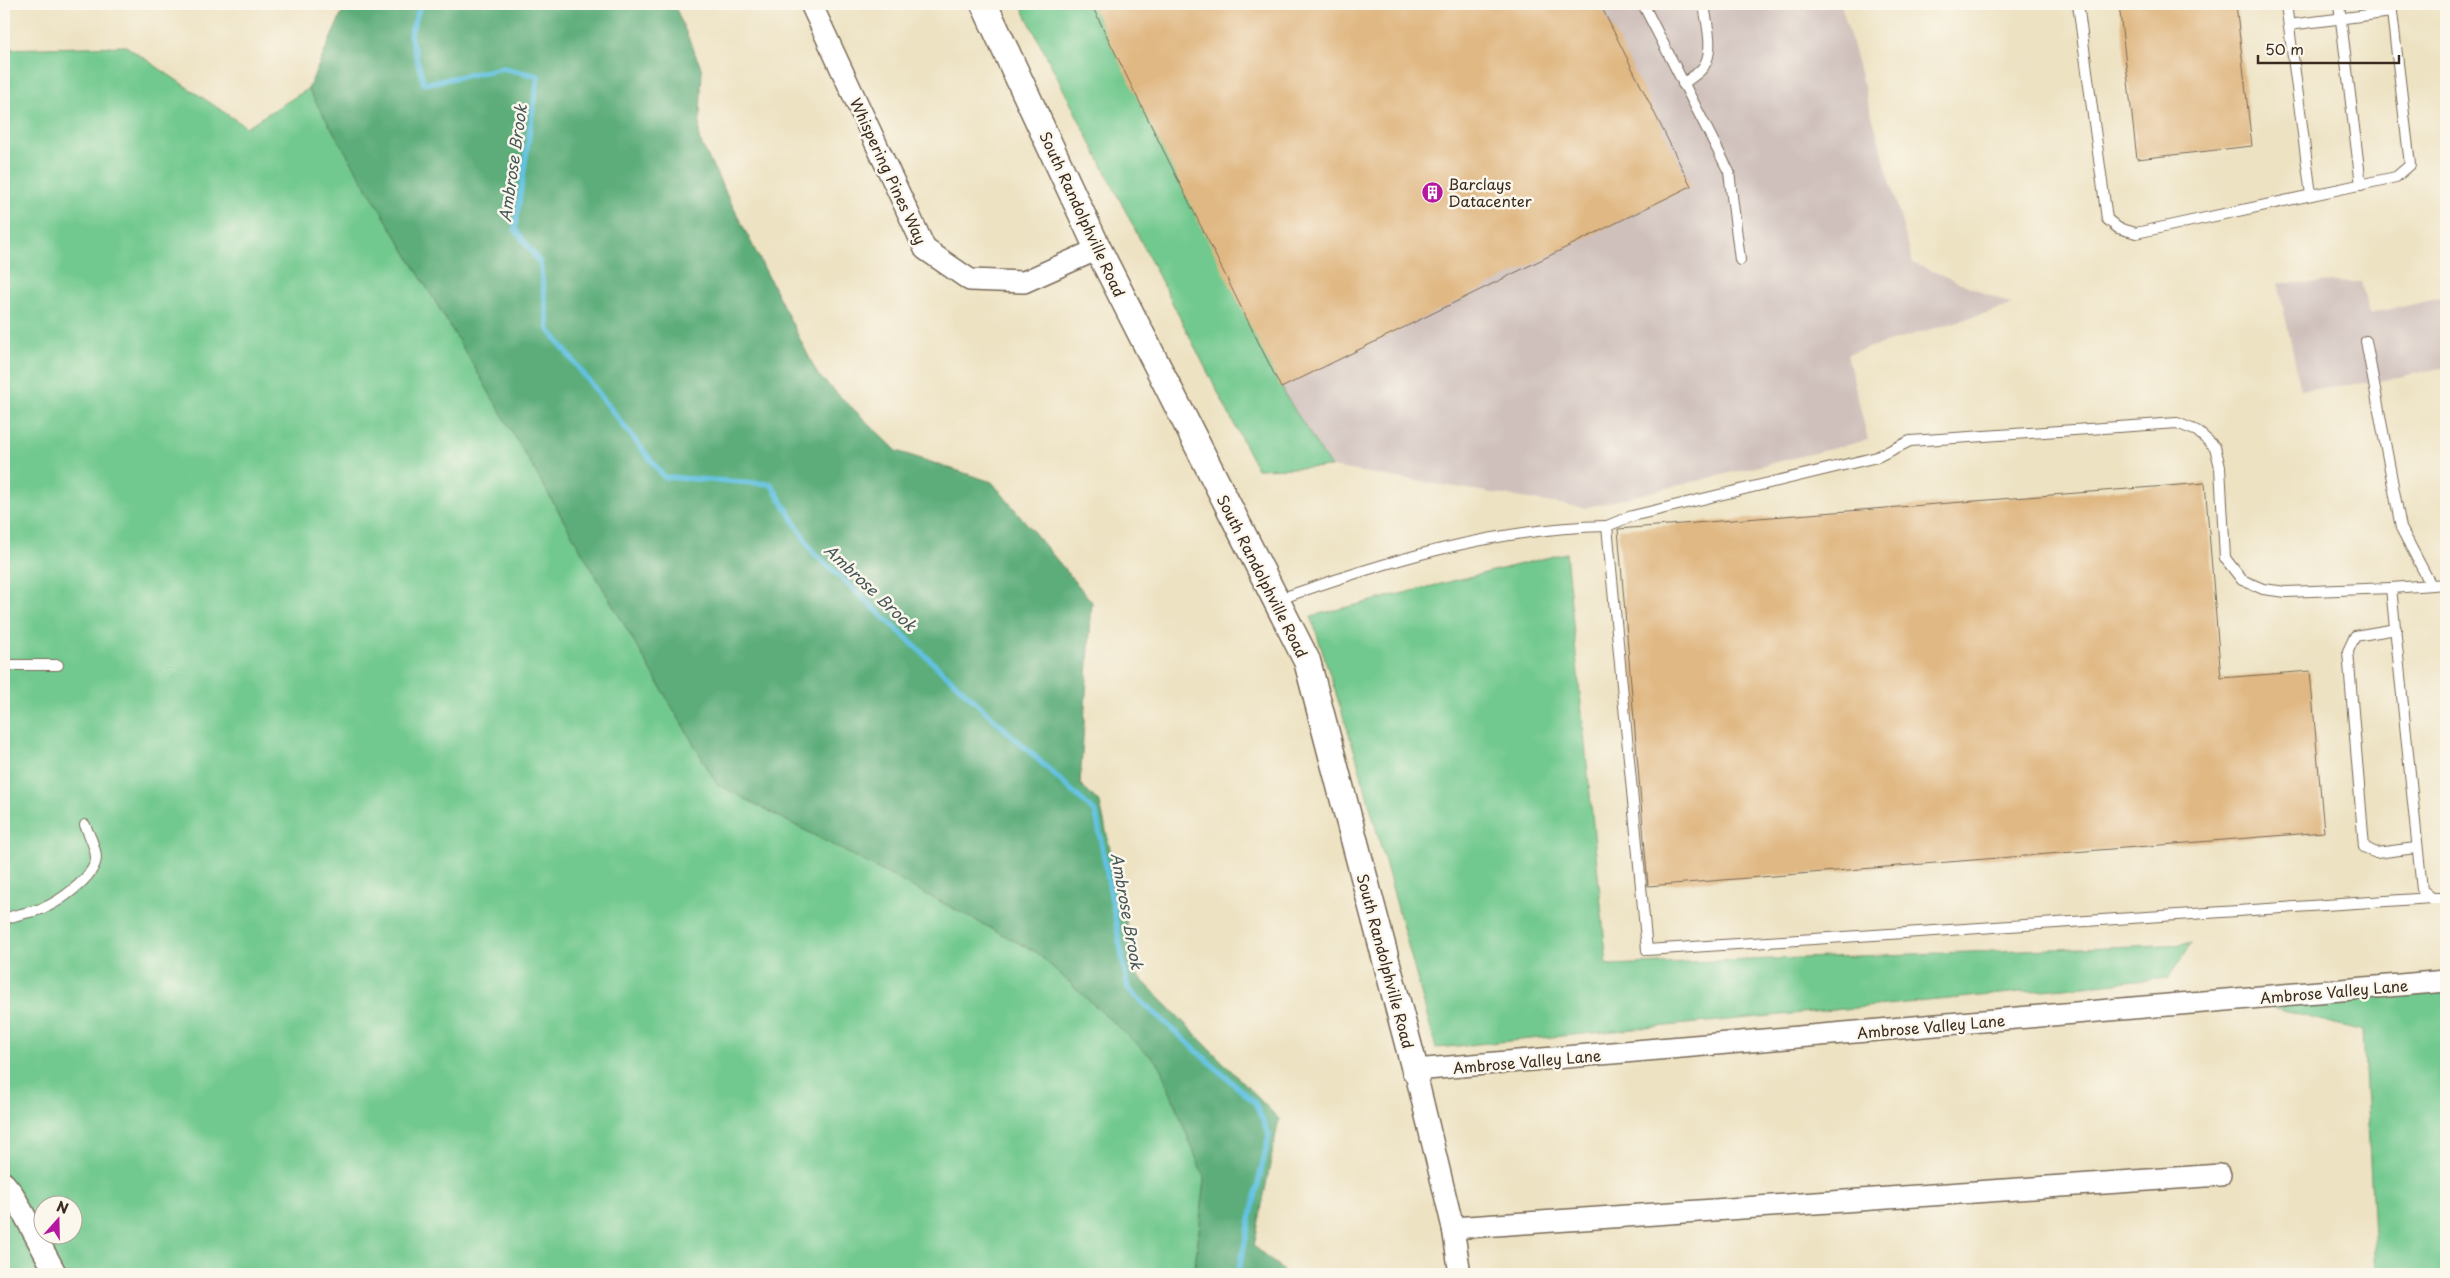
<svg xmlns="http://www.w3.org/2000/svg" width="2450" height="1278" font-family="'Playpen Sans',sans-serif">
<style>
.industrial{fill:#cfc0bb}
.green{fill:#72c98f;stroke:#567a56;fill-rule:evenodd}
.forest{fill:#5dad7a;stroke:#4c6c4c}
.lines{fill:none;stroke-linecap:round;stroke-linejoin:round}
.stream{stroke:#62c1e0;stroke-width:5.5}
.building{fill:#e0b883}
.service-casing{stroke:#796a57;stroke-width:12}
.minor-casing{stroke:#796a57;stroke-width:24}
.tertiary-casing{stroke:#796a57;stroke-width:29}
.service{stroke:#fff;stroke-width:10}
.minor{stroke:#fff;stroke-width:21}
.tertiary{stroke:#fff;stroke-width:26}
.labels{text-anchor:middle;dominant-baseline:central;stroke-width:5;stroke-linejoin:round;paint-order:stroke}
.street-label{font-size:15px;fill:#3b2a1e;stroke:#fbf7ec}
.poi-label{font-size:15px;fill:#3b2a1e;stroke:#fbf7ec;text-anchor:start}
.water-label{font-size:16px;font-style:italic;fill:#475758;stroke:#fbf7ec}
</style>
<rect width="100%" height="100%" fill="#fbf7ec"/>
<filter id="ink" filterUnits="userSpaceOnUse"><feTurbulence type="fractalNoise" baseFrequency=".02" numOctaves="2"/><feDisplacementMap in="SourceGraphic" scale="10" xChannelSelector="R" yChannelSelector="G"/><feConvolveMatrix kernelMatrix="1 2 1 2 8 2 1 2 1" color-interpolation-filters="sRGB"/></filter>
<filter id="wash" filterUnits="userSpaceOnUse"><feTurbulence type="fractalNoise" baseFrequency=".0096" numOctaves="4" result="noise"/><feDisplacementMap in="SourceGraphic" scale="20" xChannelSelector="R" yChannelSelector="G"/><feGaussianBlur stdDeviation="1.12" result="paint"/><feColorMatrix in="noise" values="0 0 0 0 0 0 0 0 0 0 0 0 0 0 0 0 0 1.4 0 .05"/><feComposite in="paint" operator="in"/></filter>
<g filter="url(#wash)">
<rect width="100%" height="100%" fill="#ede2c2"/>
<g class="industrial">
<polygon points="1099,4 1841,4 1913,263 2013,305 1847,354 1868,440 1584,508 1331,467 1287,398"/>
<polygon points="2361,282 2369,314 2446,297 2446,367 2375,382 2301,390 2278,283"/>
</g>
<g class="green">
<polygon points="1020,4 1099,4 1287,398 1331,467 1257,469"/>
<path d="M126,46L246,127L308,89L478,373L717,784L1036,952L1159,1064L1205,1180L1194,1274H4V49ZM42,1206H72V1236H42Z"/>
<polygon points="1566,553 1607,965 2191,944 2168,978 1436,1048 1357,759 1311,616"/>
<polygon points="2446,988 2446,1274 2376,1274 2363,1031 2264,1006"/>
</g>
<polygon class="forest" points="346,4 674,4 702,70 699,139 818,375 897,451 992,482 1092,602 1080,784 1100,803 1138,976 1279,1119 1254,1246 1287,1274 1194,1274 1205,1180 1159,1064 1036,952 717,784 478,373 308,89"/>
<g class="lines">
<polyline class="stream" points="421,4 410,35 424,84 503,68 538,76 515,229 540,263 549,330 664,477 771,484 813,552 1096,813 1128,989 1255,1103 1269,1135 1238,1274"/>
</g>
<g id="blocks">
<g class="building">
<polygon points="1091,4 1600,4 1691,186 1281,388"/>
<polygon points="2119,4 2236,4 2252,146 2137,159"/>
<polygon points="2205,483 2221,678 2310,671 2324,832 1648,886 1618,529"/>
</g>
</g>
</g>
<g filter="url(#ink)">
<use href="#blocks" fill-opacity="0" stroke="#796a57" stroke-width="1"/>
<g class="lines">
<defs>
<g id="service">
<polyline points="1643,4 1729,172 1740,260"/>
<polyline points="2078,4 2107,219 2118,228 2136,233 2396,177 2410,165 2391,4"/>
<polyline points="2286,4 2311,195"/>
<polyline points="2339,4 2361,185"/>
<polyline points="2289,25 2392,12"/>
<path d="M1683,84C1690,78 1700,73 1704,66C1715,49 1706,22 1704,4"/>
<polyline points="2366,341 2401,528 2431,585"/>
<polyline points="2446,584 2391,588 2422,890 2432,898 2446,898"/>
<polyline points="2391,588 2286,592 2263,589 2242,580 2225,558 2220,467 2215,447 2197,431 2177,423 1910,441 1877,457 1632,516 1607,526 1647,950 2432,898"/>
<path d="M1277,600C1383,562 1493,528 1607,526"/>
<polyline points="2396,629 2355,636 2348,651 2364,847 2376,853 2416,848"/>
<polyline points="4,665 58,665"/>
<path d="M4,920C14,914 29,913 41,909C58,903 95,877 96,858C96,847 89,835 85,825"/>
</g>
<g id="minor">
<polyline points="811,4 925,249 970,280 1024,282 1098,249"/>
<polyline points="4,1183 13,1194 56,1274"/>
<polyline points="1453,1228 2220,1175"/>
<polyline points="1460,1274 1453,1228 1415,1070 2446,981"/>
</g>
<polyline id="tertiary" points="984,4 1098,249 1307,661 1415,1070"/>
</defs>
<use href="#service" class="service-casing"/>
<use href="#minor" class="minor-casing"/>
<use href="#tertiary" class="tertiary-casing"/>
<use href="#service" class="service"/>
<use href="#minor" class="minor"/>
<use href="#tertiary" class="tertiary"/>
</g>
</g>
<defs>
<symbol id="building-disc" viewBox="-11 -11 22 22"><circle r="9.5" fill="#b5179e" stroke="#fbf7ec"/><path d="M-4-6H4V6H1V3H-1V6H-4ZM-2.5-4.3h1.7v1.8h-1.7ZM.8-4.3h1.7v1.8H.8ZM-2.5-1h1.7V.8h-1.7ZM.8-1h1.7V.8H.8Z" fill="#fff"/></symbol>
</defs>
<g fill-rule="evenodd">
<use href="#building-disc" x="1420" y="180" width="25" height="25"/>
</g>
<g class="labels">
<g class="street-label">
<text transform="translate(889 171) rotate(65)">Whispering Pines Way</text>
<text transform="translate(1083 214) rotate(65)">South Randolphville Road</text>
<text transform="translate(1263 576) rotate(63)">South Randolphville Road</text>
<text transform="translate(1386 961) rotate(75)">South Randolphville Road</text>
<text transform="translate(2334 991) rotate(-5)">Ambrose Valley Lane</text>
<text transform="translate(1931 1026) rotate(-5)">Ambrose Valley Lane</text>
<text transform="translate(1527 1061) rotate(-5)">Ambrose Valley Lane</text>
</g>
<g class="poi-label">
<text x="1448" y="183">Barclays<tspan x="1448" dy="17">Datacenter</tspan></text>
</g>
<g class="water-label">
<text transform="translate(512 163) rotate(-82)">Ambrose Brook</text>
<text transform="translate(871 587) rotate(43)">Ambrose Brook</text>
<text transform="translate(1128 911) rotate(80)">Ambrose Brook</text>
</g>
</g>
<rect width="2450" height="1278" fill="none" stroke="#fbf7ec" stroke-width="20"/>
<g transform="translate(58 1220) rotate(20)"><circle r="24" fill="#fbf7ec" stroke="#aea59a"/>
<path d="M0-4L9 19L0 12L-9 19Z" fill="#b5179e"/>
<text y="-8" font-size="14" font-weight="bold" text-anchor="middle" fill="#3b2a1e">N</text>
</g>
<path d="M2258 55v8h141v-8" fill="none" stroke="#3b2a1e" stroke-width="2.5"/>
<text x="2265" y="55" font-size="15" fill="#3b2a1e" stroke="#fbf7ec" stroke-width="4" paint-order="stroke">50 m</text>
</svg>
